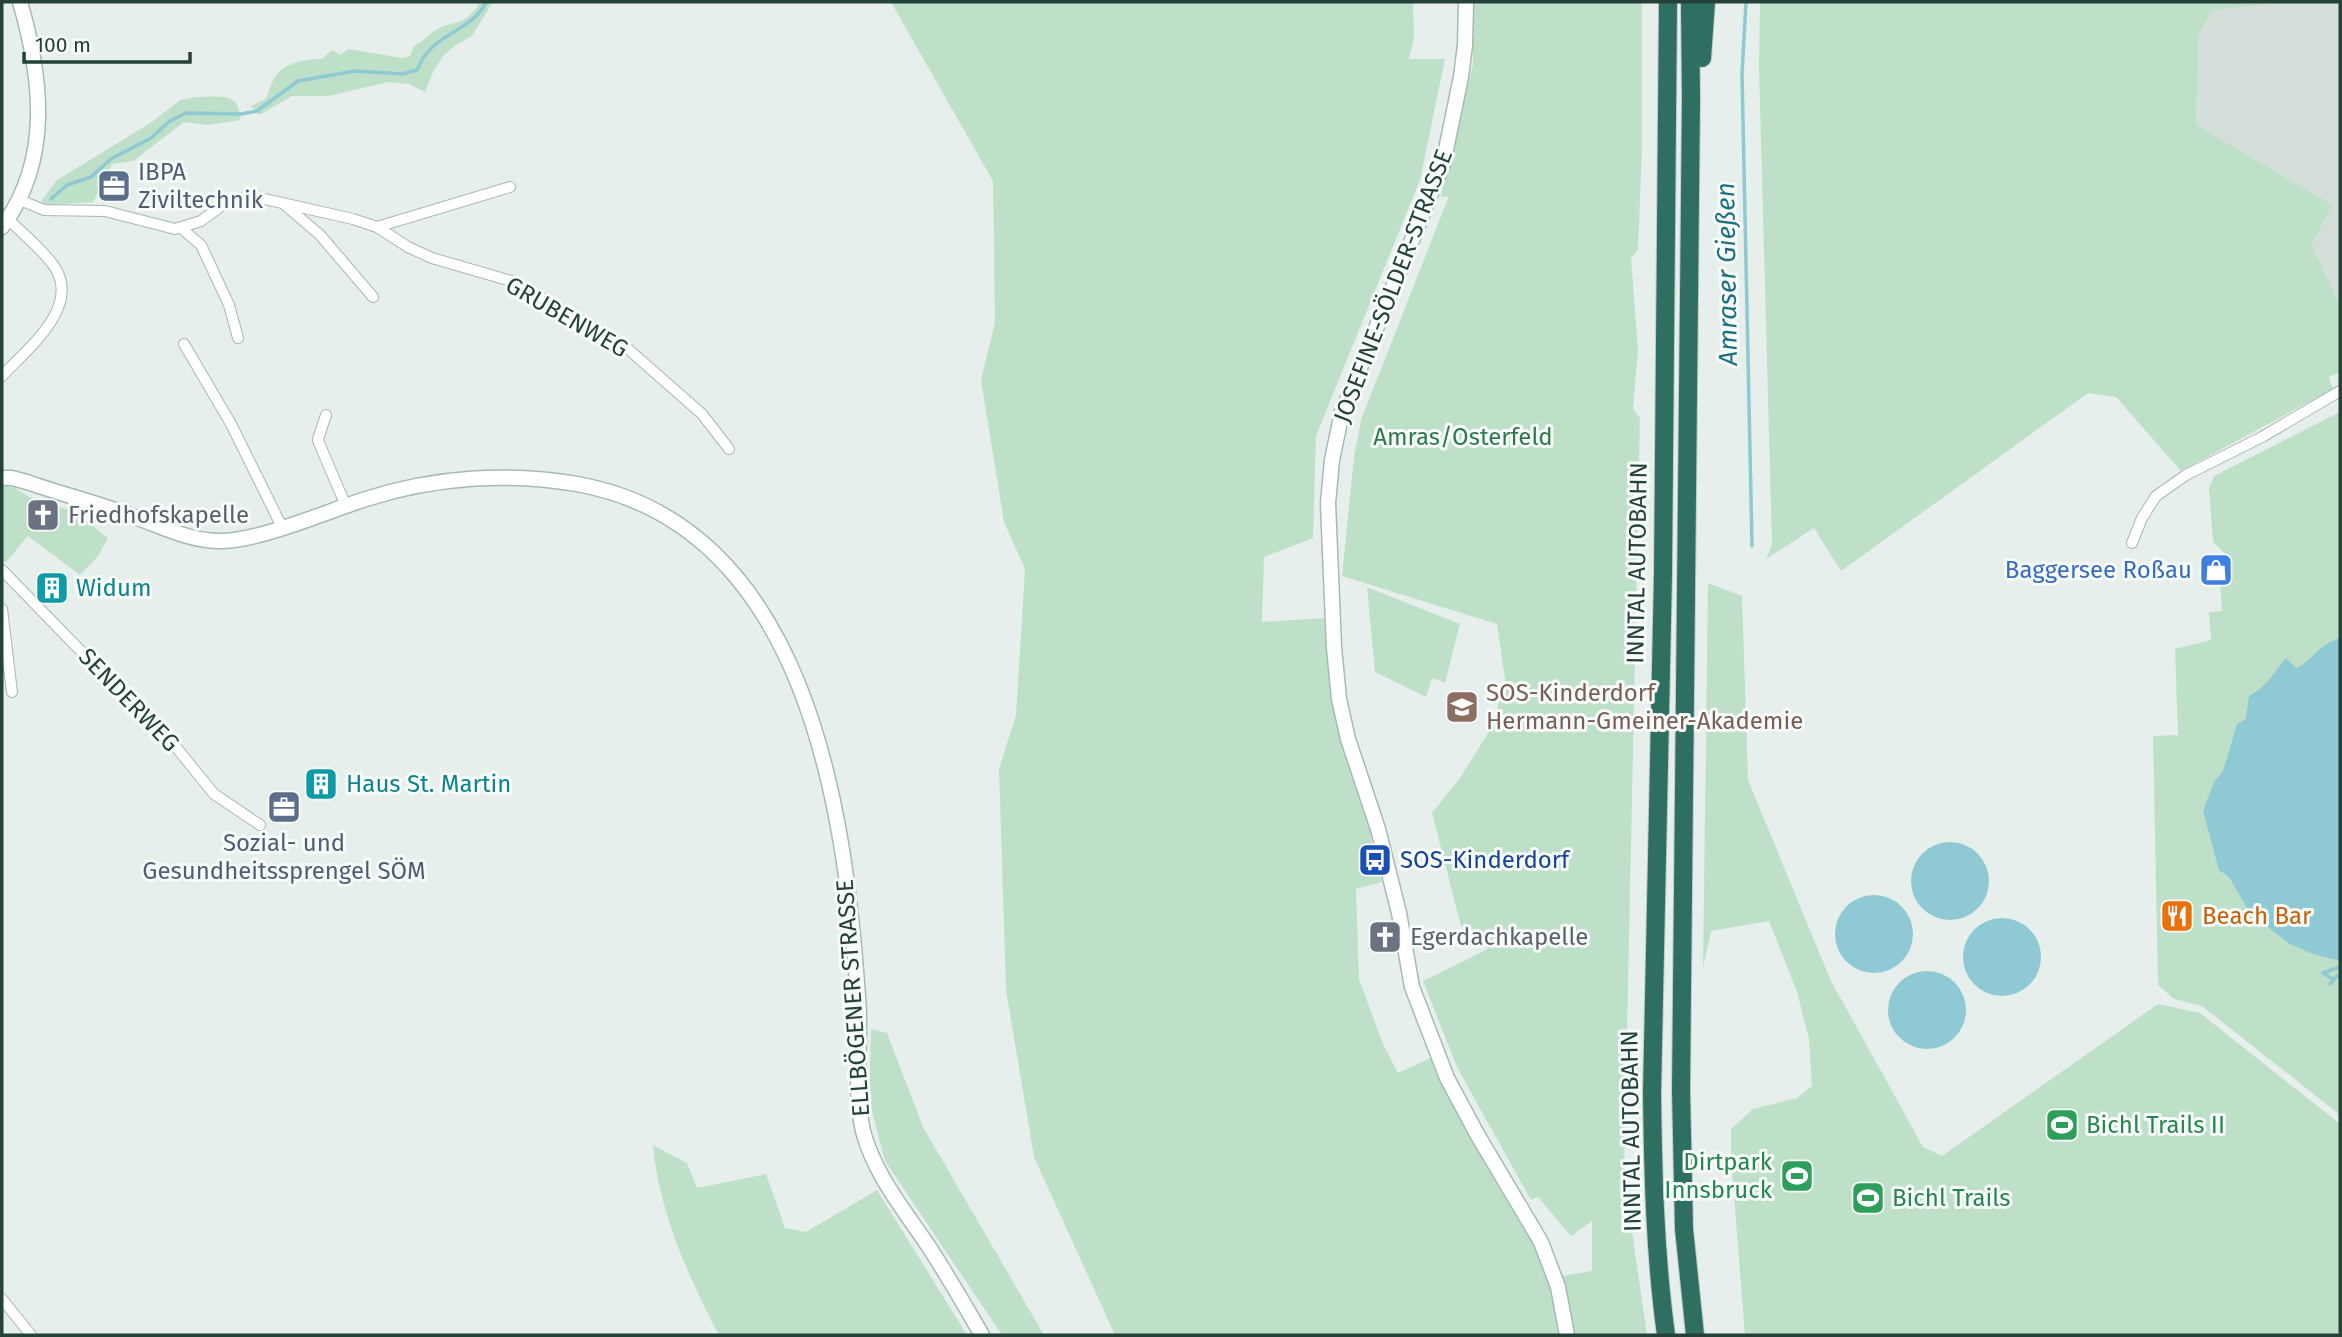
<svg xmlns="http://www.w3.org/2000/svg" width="2342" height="1337" font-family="'Fira Sans',sans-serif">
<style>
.built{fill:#d4dfda}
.green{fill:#bfe0c8}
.water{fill:#8ec9d4}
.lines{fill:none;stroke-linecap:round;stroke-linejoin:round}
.stream{stroke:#8ec9d4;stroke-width:3.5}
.street-casing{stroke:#a8b8b2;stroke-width:12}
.secondary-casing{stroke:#a4bbb3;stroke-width:17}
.highway-casing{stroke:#c2cac8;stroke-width:20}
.street{stroke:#fff;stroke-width:10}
.secondary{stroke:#fff;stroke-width:14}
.highway{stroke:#2f6f62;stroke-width:18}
.labels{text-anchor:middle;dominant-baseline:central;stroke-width:6;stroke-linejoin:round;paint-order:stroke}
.service-label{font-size:24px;fill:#4e5e75;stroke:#f7fbf9;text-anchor:start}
.street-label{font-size:24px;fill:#24423a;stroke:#f7fbf9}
.park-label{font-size:24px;fill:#2d7a4b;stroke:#f7fbf9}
.worship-label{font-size:24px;fill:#5b616d;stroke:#f7fbf9;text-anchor:start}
.shop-label{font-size:24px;fill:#366cbe;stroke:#f7fbf9;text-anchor:end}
.culture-label{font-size:24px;fill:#0d838f;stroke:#f7fbf9;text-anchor:start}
.education-label{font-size:24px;fill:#785e54;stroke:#f7fbf9;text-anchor:start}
.transit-label{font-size:24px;fill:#164399;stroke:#f7fbf9;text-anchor:start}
.food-label{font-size:24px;fill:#c56008;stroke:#f7fbf9;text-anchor:start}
.leisure-label{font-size:24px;fill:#27864d;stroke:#f7fbf9;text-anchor:start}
.water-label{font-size:26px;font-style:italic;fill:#1c6f80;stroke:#f7fbf9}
</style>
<rect width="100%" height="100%" fill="#e6efeb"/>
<polygon class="built" points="2268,2 2340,2 2340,305 2312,243 2196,125 2199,34 2212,9 2268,4"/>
<g class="green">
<path d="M480,2H493L472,36L456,45L444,55L434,70L425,92L409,84L388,82L329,96H292L259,115L251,106L266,99C269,92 271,83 275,77C283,63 307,59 322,59L332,50L341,55L348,49L402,58L410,56L414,46C422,42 426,37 433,32C454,17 462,31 480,2Z"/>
<polygon points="891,2 1413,2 1414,39 1409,59 1445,59 1420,180 1316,436 1313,538 1264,557 1262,622 1324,618 1331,680 1370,826 1372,849 1382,882 1356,889 1359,979 1383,1044 1398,1073 1433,1057 1519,1215 1550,1278 1592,1271 1592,1221 1571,1236 1538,1197 1531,1200 1457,1067 1423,981 1488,949 1461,926 1432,813 1460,778 1493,725 1505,679 1497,624 1342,576 1354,457 1361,420 1449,196 1441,197 1473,64 1473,2 1642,2 1642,147 1638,250 1631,258 1638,350 1633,409 1640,418 1624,1176 1647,1335 1115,1335 1034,1157 1006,990 999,769 1016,715 1025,569 1004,522 981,380 995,323 993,181"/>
<polygon points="1760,2 2268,2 2269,4 2212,10 2199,34 2196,125 2332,205 2312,244 2340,305 2340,372 2329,377 2333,389 2181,471 2116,397 2088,393 1841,571 1814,528 1766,559 1772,545 1759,67"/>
<path d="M196,97C218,97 241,91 240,120L208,125L184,122L133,161L112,164L93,202L42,205V200L57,180L152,122L180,100Z"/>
<polygon points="2340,412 2340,1115 2202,1006 2174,999 2158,985 2153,736 2178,735 2175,649 2211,640 2209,612 2222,611 2219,568 2228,557 2213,542 2209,489 2214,476"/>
<polygon points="2,485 15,488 29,497 75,512 108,538 98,556 80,575 28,536 6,562 2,560"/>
<polygon points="1708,583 1742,596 1748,780 1831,981 1923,1147 1942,1156 2158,1004 2200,1013 2340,1124 2340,1335 1745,1335 1731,1158 1731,1129 1753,1109 1797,1098 1812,1086 1809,1039 1797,992 1769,921 1711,931 1703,968"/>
<polygon points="1367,587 1460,624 1445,683 1432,678 1426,697 1375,672"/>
<polygon points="871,1029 887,1033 923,1127 1044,1335 1002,1335 885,1161 869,1100"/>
<path d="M653,1145L687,1163L697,1188L766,1174L785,1228L806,1232L877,1190L967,1335H719C688,1276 659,1212 653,1145Z"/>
</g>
<g class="water">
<path d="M2340,638V961L2313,954L2290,944L2269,928L2250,913L2229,877L2219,870L2203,811L2214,782L2223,771L2237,724L2246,719L2249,696C2267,687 2274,672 2286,658L2296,668C2314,660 2317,645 2340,638Z"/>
<circle cx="1950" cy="881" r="39"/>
<circle cx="1874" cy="934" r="39"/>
<circle cx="2002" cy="957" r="39"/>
<circle cx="1927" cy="1010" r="39"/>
</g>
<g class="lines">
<g class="stream">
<polyline points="1746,2 1742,74 1752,546"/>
<path d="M51,199L67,185L91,177L111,159L151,138L170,121L186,113L241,114L257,111L298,81L355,71L403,74L417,70C420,65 422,58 426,54C443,32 474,28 486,2"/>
<polyline points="2333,979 2340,974"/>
<polyline points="2330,984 2334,980 2323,973 2340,967"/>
</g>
<defs>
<g id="street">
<polyline points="20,200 44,210 105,211 175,229 201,221 228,201 251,196 353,219 377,227 408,247 432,258 511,281 597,329 628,349 702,414 729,449"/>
<polyline points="285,205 320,235 373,297"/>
<polyline points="377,227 510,187"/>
<polyline points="181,228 201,245 229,305 238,338"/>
<polyline points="184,344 231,424 282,527"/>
<path d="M2,376C27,349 82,307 54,266C42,249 23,234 8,219"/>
<polyline points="326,415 318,439 319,443 346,506"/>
<polyline points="2132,543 2142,518 2156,496 2186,475 2262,437 2340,391"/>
<polyline points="2,570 109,680 163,731 214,794 260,825"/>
<polyline points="2,609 12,692"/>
<polyline points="2,1299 31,1335"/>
</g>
<g id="secondary">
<polyline points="1466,2 1465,45 1461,77 1443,164 1342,412 1332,460 1328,503 1334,647 1339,699 1348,739 1378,829 1399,913 1412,987 1447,1078 1477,1134 1541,1242 1558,1287 1567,1335"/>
<path d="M2,227C52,160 42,78 20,2"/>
<path d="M2,478H12L27,482C61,494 97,503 132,516C162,526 190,542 223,541C265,539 325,512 366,499C434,477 508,472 577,484C806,525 845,807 858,997C862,1042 853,1087 863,1131C874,1174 905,1211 929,1247C948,1276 965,1306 982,1335"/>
</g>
<g id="highway">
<polyline points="1690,2 1691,98 1681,1090 1684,1229 1695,1335"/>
<polyline points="1702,58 1706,2"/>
<path d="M1666,1335C1655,1255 1653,1174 1652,1093L1663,574L1668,2"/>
</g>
</defs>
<use href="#street" class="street-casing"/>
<use href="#secondary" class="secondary-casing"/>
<use href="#highway" class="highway-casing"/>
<use href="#street" class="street"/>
<use href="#secondary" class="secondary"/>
<use href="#highway" class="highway"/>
</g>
<defs>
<symbol id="office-square" viewBox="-11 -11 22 22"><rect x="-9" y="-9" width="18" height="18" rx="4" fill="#5c6f8a" stroke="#f7fbf9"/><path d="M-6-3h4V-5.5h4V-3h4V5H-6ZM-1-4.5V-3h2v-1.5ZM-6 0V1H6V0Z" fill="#fff"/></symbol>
<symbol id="church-square" viewBox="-11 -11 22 22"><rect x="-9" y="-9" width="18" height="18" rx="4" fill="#6b7280" stroke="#f7fbf9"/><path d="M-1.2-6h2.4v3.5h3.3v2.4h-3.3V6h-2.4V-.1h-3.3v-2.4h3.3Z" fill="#fff"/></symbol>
<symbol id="shop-square" viewBox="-11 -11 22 22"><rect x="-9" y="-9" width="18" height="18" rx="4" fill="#3f7fe0" stroke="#f7fbf9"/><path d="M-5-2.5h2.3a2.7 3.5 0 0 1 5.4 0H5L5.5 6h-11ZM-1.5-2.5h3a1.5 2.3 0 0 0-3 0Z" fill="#fff"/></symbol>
<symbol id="building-square" viewBox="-11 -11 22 22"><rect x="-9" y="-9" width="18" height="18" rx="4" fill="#0f9aa8" stroke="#f7fbf9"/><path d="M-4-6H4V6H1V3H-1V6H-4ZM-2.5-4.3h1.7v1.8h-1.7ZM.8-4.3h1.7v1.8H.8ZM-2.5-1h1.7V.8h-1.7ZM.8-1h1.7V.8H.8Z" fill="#fff"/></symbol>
<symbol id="school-square" viewBox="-11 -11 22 22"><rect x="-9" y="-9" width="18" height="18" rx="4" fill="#8d6e63" stroke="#f7fbf9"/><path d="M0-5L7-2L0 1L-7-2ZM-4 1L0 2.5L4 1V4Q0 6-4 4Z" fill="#fff"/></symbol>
<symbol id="bus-square" viewBox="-11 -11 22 22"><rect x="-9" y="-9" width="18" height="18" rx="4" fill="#1a4fb4" stroke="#f7fbf9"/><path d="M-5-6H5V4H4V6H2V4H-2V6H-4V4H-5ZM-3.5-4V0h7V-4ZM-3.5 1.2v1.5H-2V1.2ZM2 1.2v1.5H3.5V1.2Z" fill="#fff"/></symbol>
<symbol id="restaurant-square" viewBox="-11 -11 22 22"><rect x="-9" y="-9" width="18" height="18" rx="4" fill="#e8710a" stroke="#f7fbf9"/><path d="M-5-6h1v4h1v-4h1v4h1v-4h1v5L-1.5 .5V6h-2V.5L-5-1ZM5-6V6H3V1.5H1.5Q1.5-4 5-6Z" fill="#fff"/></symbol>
<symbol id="stadium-square" viewBox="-11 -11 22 22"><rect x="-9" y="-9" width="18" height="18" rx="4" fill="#2e9e5b" stroke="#f7fbf9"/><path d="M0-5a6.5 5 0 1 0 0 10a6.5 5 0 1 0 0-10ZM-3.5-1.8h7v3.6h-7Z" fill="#fff"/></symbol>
</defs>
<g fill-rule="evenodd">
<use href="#office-square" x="95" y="167" width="38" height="38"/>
<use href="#church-square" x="24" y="496" width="38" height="38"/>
<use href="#shop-square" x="2197" y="551" width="38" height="38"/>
<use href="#building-square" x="33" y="569" width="38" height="38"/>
<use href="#school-square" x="1443" y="688" width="38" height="38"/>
<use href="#building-square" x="302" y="765" width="38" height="38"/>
<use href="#office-square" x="265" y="788" width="38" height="38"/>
<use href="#bus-square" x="1356" y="841" width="38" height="38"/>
<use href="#restaurant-square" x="2158" y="897" width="38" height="38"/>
<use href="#church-square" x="1366" y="918" width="38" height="38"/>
<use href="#stadium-square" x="2043" y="1106" width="38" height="38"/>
<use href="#stadium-square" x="1778" y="1157" width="38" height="38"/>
<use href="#stadium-square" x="1849" y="1179" width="38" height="38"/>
</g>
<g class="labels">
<g class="service-label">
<text x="138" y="172">IBPA<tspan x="138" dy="28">Ziviltechnik</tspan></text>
<text x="284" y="843" text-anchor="middle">Sozial- und<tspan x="284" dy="28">Gesundheitssprengel SÖM</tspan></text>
</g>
<g class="street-label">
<text transform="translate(1393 286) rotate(-69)">JOSEFINE-SÖLDER-STRASSE</text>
<text transform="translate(567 317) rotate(30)">GRUBENWEG</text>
<text transform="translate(1637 563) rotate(-89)">INNTAL AUTOBAHN</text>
<text transform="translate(129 700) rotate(46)">SENDERWEG</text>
<text transform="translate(853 998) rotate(-94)">ELLBÖGENER STRASSE</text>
<text transform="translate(1631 1131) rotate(-91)">INNTAL AUTOBAHN</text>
</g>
<g class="park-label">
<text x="1463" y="437">Amras/Osterfeld</text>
</g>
<g class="worship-label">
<text x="68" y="515">Friedhofskapelle</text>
<text x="1410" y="937">Egerdachkapelle</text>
</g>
<g class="shop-label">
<text x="2192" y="570">Baggersee Roßau</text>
</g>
<g class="culture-label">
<text x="76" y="588">Widum</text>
<text x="346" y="784">Haus St. Martin</text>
</g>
<g class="education-label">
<text x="1486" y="693">SOS-Kinderdorf<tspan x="1486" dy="28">Hermann-Gmeiner-Akademie</tspan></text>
</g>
<g class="transit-label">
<text x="1400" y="860">SOS-Kinderdorf</text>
</g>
<g class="food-label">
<text x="2202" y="916">Beach Bar</text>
</g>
<g class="leisure-label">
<text x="2086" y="1125">Bichl Trails II</text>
<text x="1772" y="1162" text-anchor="end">Dirtpark<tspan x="1772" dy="28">Innsbruck</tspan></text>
<text x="1892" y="1198">Bichl Trails</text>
</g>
<g class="water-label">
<text transform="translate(1727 274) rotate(-91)">Amraser Gießen</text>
</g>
</g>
<rect width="2342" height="1337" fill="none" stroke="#24423a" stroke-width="7"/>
<path d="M24 52v10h166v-10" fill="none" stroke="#24423a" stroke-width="3.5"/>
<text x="35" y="52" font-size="21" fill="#24423a" stroke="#f7fbf9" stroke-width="5" paint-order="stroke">100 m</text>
</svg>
